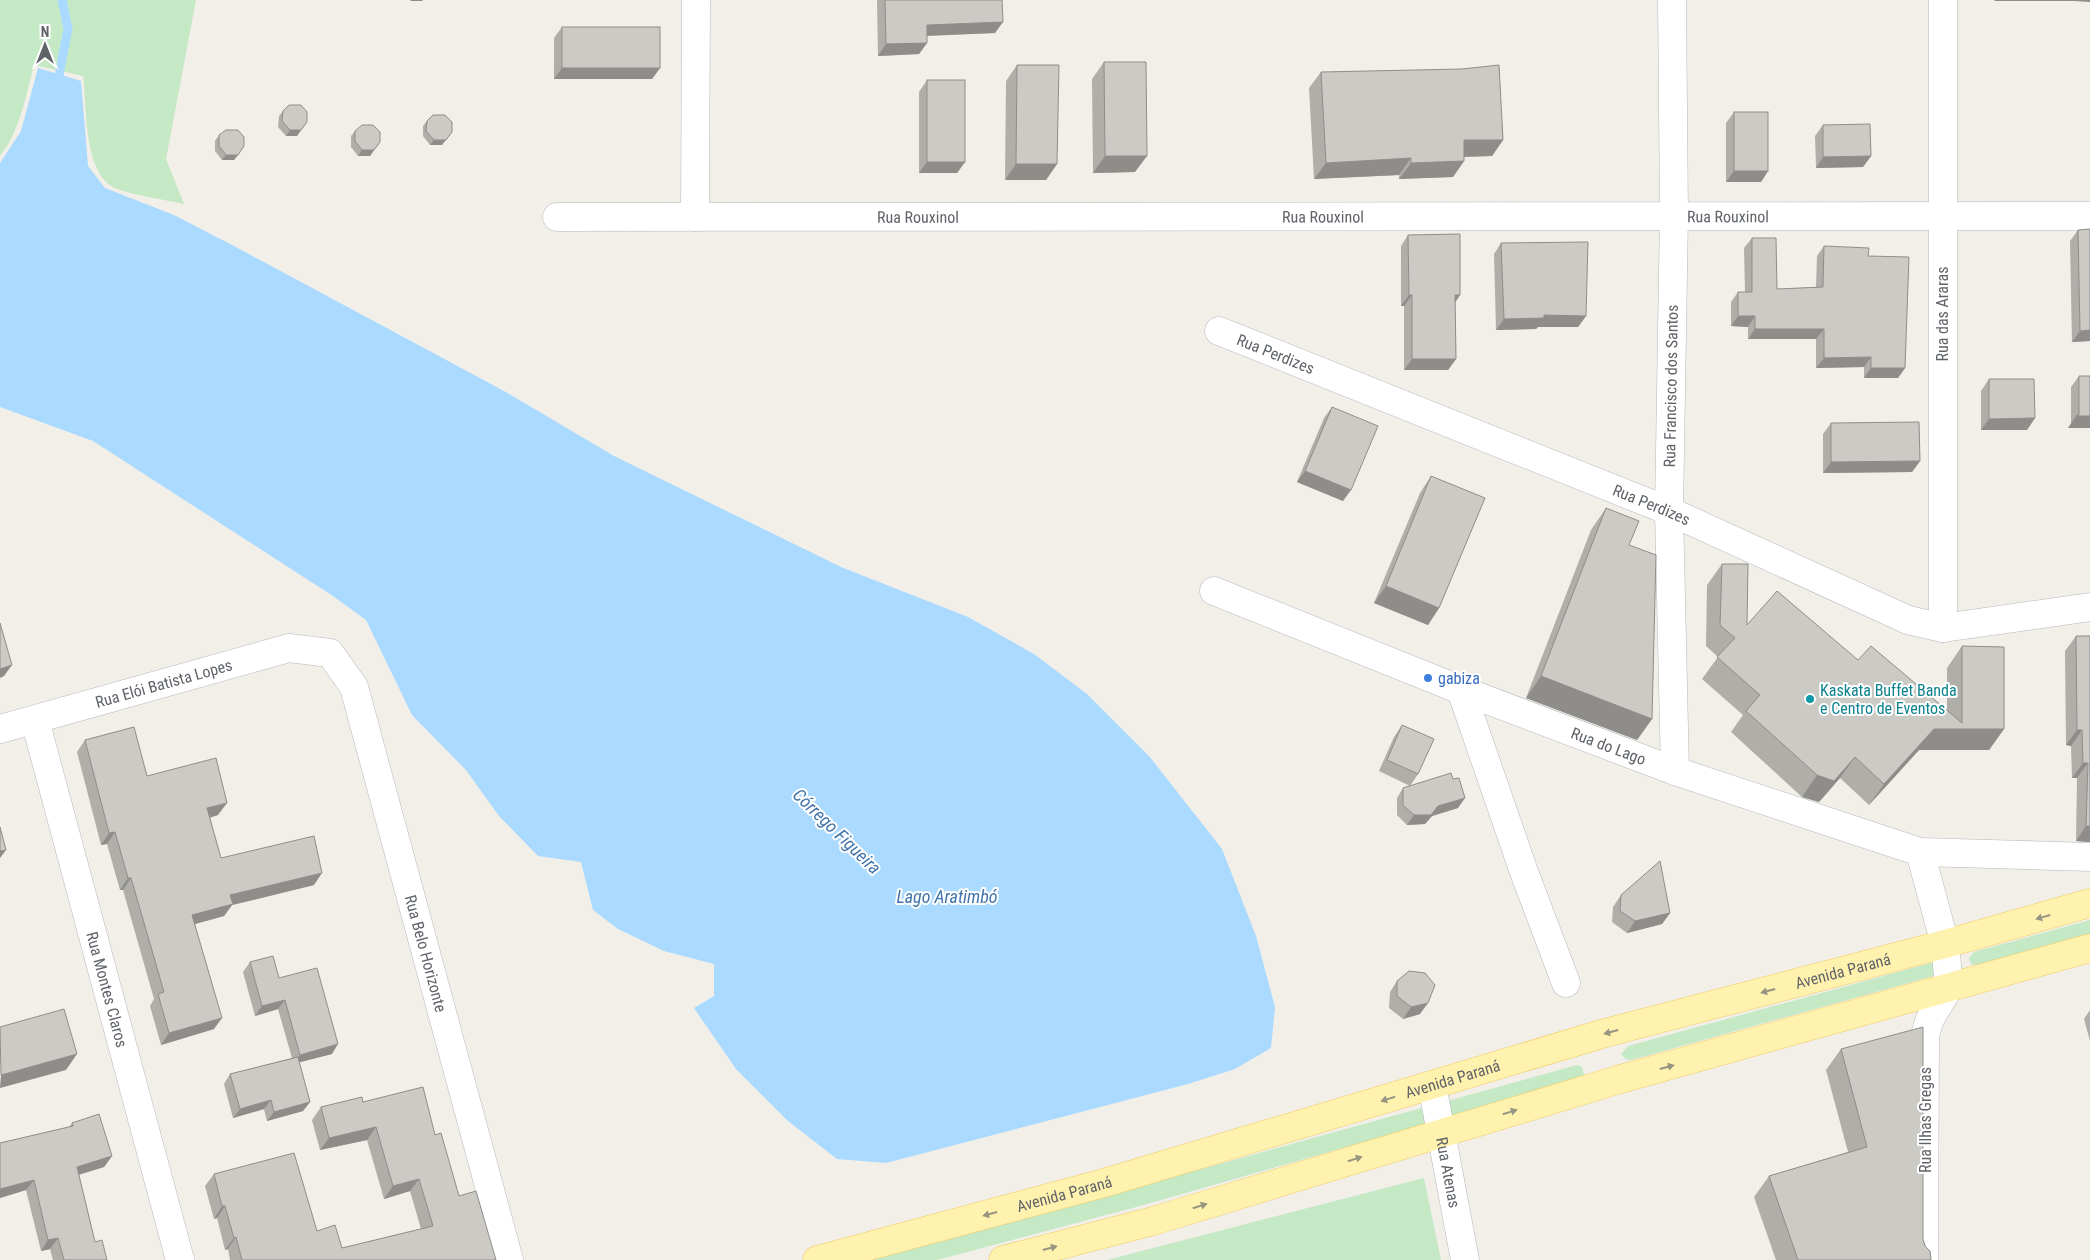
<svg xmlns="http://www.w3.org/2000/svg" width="2090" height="1260" font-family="'Roboto Condensed',sans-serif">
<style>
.green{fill:#c5e8c5}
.water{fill:#aadaff}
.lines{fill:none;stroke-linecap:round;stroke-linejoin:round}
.stream{stroke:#aadaff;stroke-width:9}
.minor-casing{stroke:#b5b8bc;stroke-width:29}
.major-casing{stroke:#f2c960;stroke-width:29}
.minor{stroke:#fff;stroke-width:28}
.major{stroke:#fff2af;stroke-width:28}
.wall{fill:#afaea9}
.shaded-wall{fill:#8f8d8a}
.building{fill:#cccac5;stroke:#8f8d8a}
.oneway{fill:#979581}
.shop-dot{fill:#3f7fe0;stroke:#fff;stroke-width:2}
.culture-dot{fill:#0f9aa8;stroke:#fff;stroke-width:2}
.labels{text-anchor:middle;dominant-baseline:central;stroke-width:4;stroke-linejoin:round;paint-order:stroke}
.street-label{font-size:16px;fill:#5f6368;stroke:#fff}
.shop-label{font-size:16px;fill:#366cbe;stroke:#fff;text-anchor:start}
.culture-label{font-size:16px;fill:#0d838f;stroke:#fff;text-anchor:start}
.water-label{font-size:18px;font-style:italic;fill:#4174aa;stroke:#fff}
</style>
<rect width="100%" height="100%" fill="#f1efe8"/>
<g class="green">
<path d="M0,0H196L166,159L184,204C168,200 125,194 113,187C83,170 87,105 83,76L34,65C26,95 20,131 0,156Z"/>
<polygon points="2090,920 2090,935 1979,966 1971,964 1969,958 1974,952"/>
<polygon points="1931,963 1936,963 1937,975 1631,1060 1627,1060 1621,1054 1628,1046"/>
<polygon points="1577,1065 1581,1066 1584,1074 1581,1080 1140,1206 937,1260 873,1260"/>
<polygon points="1424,1178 1441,1260 1107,1260"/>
</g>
<polygon class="water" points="38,68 81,81 88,166 105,188 174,215 232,245 504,391 614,456 841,567 968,617 1034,654 1087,694 1149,756 1222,849 1256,936 1275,1007 1271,1048 1235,1069 1188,1084 886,1163 837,1159 788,1121 736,1069 694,1008 714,996 714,964 664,951 618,929 593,910 581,862 538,856 499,816 466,770 412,715 366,620 333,596 93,441 0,407 0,163 21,131"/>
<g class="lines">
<polyline class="stream" points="57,86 68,29 62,0"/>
<defs>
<g id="minor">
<polyline points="1672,0 1674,215 1669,511 1675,771"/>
<polyline points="1943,0 1943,628"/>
<path id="s1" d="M557,217L2090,216"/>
<polyline points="695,217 696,0"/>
<path id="s2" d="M1219,331L1669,511L1908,620L1943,628L2090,607"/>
<path id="s3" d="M1214,591L1461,690L1675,771L1920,852L1945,944L1949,987L1930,1019L1925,1035L1924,1260"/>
<polyline points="1461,690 1524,872 1566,983"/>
<path id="s4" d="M35,720L180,1260"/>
<path id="s5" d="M0,729L289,648L330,653L354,687L509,1260"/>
<polyline points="1920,852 2090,857"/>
<path id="s6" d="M1432,1085L1465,1260"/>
</g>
<g id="major">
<path id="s7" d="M817,1260L1104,1183L1605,1033L1945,944L2090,903"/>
<polyline points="1003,1260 1153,1221 1617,1080 2090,948"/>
</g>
</defs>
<use href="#minor" class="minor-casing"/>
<use href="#major" class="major-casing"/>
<use href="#minor" class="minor"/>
<use href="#major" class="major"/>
</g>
<g class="wall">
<polygon points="877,0 1002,0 995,33 927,36 927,43 919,54 878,56"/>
<polygon points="562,27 660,68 652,79 554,79 554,38"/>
<polygon points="1104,62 1135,172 1093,173 1092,79"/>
<polygon points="1017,65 1057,164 1046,180 1005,180 1006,81"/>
<polygon points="1321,72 1503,140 1492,156 1464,157 1464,161 1453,177 1399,179 1399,175 1314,179 1309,88"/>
<polygon points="927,80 965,162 957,173 919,173 919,92"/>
<polygon points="283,111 307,122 297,136 286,136 278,127 279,116"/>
<polygon points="1734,112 1768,171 1761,182 1726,182 1726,123"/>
<polygon points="427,121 442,145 430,145 423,136 423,126"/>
<polygon points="1823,125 1871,156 1863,167 1816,168 1815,136"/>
<polygon points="355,131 380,142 370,156 358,156 351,147 351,136"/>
<polygon points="219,135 244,146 234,160 222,160 215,151 215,141"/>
<polygon points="2090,229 2090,341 2072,342 2070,241 2078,230"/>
<polygon points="1408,235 1455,302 1456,359 1448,370 1404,370 1404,306 1401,306 1401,246"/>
<polygon points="1752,238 1777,289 1816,287 1817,256 1824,246 1868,256 1905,368 1898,378 1864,378 1864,367 1816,368 1816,339 1748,339 1748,327 1731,326 1731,302 1738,292 1745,292 1744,248"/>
<polygon points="1501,243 1586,316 1578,327 1538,327 1536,329 1496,330 1494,254"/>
<polygon points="2079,376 2090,428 2068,428 2071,424 2071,387"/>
<polygon points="1989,379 2035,418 2027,430 1981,430 1981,391"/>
<polygon points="1332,407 1343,501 1297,482 1324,418"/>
<polygon points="1831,423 1920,461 1912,472 1823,473 1823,434"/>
<polygon points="1431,476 1439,608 1428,625 1374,603 1420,493"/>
<polygon points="1606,508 1629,545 1652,719 1637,740 1526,698 1591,530"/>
<polygon points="1722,564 1747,625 1858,660 1947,710 1947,668 1962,646 2004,729 1989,750 1919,750 1869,805 1840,778 1819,802 1802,797 1731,732 1743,715 1702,679 1718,657 1706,646 1707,585"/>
<polygon points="2076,636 2090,636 2090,842 2076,841 2077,778 2072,778 2071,746 2066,745 2065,651"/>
<polygon points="1402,725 1418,774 1410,786 1379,771 1394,737"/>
<polygon points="85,740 147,776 218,815 210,818 221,858 314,885 232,905 224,916 195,924 214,1029 161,1045 150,1006 154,999 123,890 120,890 107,844 101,845 77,752"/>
<polygon points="1403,788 1458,808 1432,816 1425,824 1407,825 1397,815 1397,798"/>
<polygon points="1621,895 1670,913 1662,924 1627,933 1612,922 1613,907"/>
<polygon points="250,962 279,978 332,1054 299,1062 310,1102 303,1111 267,1121 264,1109 233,1118 224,1084 230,1074 292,1058 278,1009 255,1016 243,972"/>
<polygon points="1397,981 1420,1014 1403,1019 1389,1008 1390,992"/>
<polygon points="2090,1010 2090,1041 2084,1019"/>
<polygon points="1841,1049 1923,1239 1931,1260 1776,1260 1754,1197 1769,1176 1848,1152 1826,1070"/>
<polygon points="363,1102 435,1135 459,1196 496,1260 230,1260 228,1249 225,1250 217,1218 214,1219 205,1186 214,1174 317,1231 342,1248 421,1229 410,1191 384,1199 367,1140 320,1150 312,1120 321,1107"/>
<polygon points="72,1123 112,1156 104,1167 79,1175 95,1242 107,1260 53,1260 50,1249 41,1251 26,1190 0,1198 0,1143 69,1127"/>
</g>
<g class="shaded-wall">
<polygon points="411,0 423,0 422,1 410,1"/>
<polygon points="1995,0 2090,0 2090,2 2074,1 1994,1"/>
<polygon points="1003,22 995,33 919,36 927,25"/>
<polygon points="927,43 919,54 878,56 886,44"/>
<polygon points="562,68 660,68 652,79 554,79"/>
<polygon points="290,130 301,130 297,136 286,136"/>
<polygon points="452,132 442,145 430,145 434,140"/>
<polygon points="1464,140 1503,140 1492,156 1453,157"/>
<polygon points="362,150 374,150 370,156 358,156"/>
<polygon points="226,155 238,155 234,160 222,160"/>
<polygon points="1105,156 1147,156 1135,172 1093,173"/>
<polygon points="1871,156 1863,167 1816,168 1823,157"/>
<polygon points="1411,158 1399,175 1314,179 1326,163"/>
<polygon points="1464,161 1453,177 1399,179 1411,163"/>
<polygon points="927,162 965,162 957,173 919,173"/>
<polygon points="1016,164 1057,164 1046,180 1005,180"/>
<polygon points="1734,171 1768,171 1761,182 1726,182"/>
<polygon points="1409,295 1412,295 1404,306 1401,306"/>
<polygon points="1455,295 1460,295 1453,306"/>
<polygon points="1544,315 1586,316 1578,327 1538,327 1536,329 1496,330 1504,319"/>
<polygon points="1738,316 1755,316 1748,327 1731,326"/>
<polygon points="1755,329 1824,329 1816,339 1748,339"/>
<polygon points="2090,330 2090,341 2072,342 2080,331"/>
<polygon points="1871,357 1864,367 1816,368 1824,358"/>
<polygon points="1412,359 1456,359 1448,370 1404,370"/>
<polygon points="1871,368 1905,368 1898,378 1864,378"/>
<polygon points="2076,416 2090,416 2090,428 2068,428"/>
<polygon points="2035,418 2027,430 1981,430 1989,419"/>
<polygon points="1920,461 1912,472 1823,473 1831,462"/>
<polygon points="1305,471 1351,490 1343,501 1297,482"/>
<polygon points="1386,586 1439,608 1428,625 1374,603"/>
<polygon points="12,665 4,676 0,678 0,669"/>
<polygon points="1541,676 1652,719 1637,740 1526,698"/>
<polygon points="1934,729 2004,729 1989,750 1919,750 1869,805 1884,784"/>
<polygon points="2077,730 2082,730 2071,746 2066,745"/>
<polygon points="1855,757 1840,778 1819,802 1802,797 1817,775"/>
<polygon points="2083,763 2088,763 2077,778 2072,778"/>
<polygon points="1465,798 1458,808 1432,816 1425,824 1407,825 1414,815 1438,806"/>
<polygon points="227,803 218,815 199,820 207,808"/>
<polygon points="2086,826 2090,826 2090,842 2076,841"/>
<polygon points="115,832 107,844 101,845 109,833"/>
<polygon points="6,850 0,858 0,851"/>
<polygon points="322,873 314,885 232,905 224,916 184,927 192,915 230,895"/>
<polygon points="128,878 131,878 123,890 120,890"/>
<polygon points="1670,913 1662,924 1627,933 1635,921"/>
<polygon points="285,1000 278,1009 255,1016 262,1006"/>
<polygon points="1428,1003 1420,1014 1403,1019 1411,1007"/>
<polygon points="222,1018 214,1029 161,1045 169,1033"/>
<polygon points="338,1044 332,1054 293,1064 300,1055"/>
<polygon points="77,1054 66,1070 0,1088 1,1075"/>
<polygon points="271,1100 264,1109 233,1118 240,1109"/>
<polygon points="310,1102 303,1111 267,1121 274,1112"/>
<polygon points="376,1127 367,1140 320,1150 329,1138"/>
<polygon points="112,1156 104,1167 70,1177 77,1167"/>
<polygon points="419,1179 410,1191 384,1199 393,1186"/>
<polygon points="34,1180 26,1190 0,1198 0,1189"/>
<polygon points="222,1206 225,1206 217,1218 214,1219"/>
<polygon points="236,1237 228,1249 225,1250 234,1238"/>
<polygon points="58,1238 50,1249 41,1251 48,1240"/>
</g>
<g class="building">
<polygon points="885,0 1002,0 1003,22 927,25 927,43 886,44"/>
<rect x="562" y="27" width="98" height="41"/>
<polygon points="1104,62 1146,62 1147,156 1105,156"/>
<polygon points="1017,65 1059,65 1057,164 1016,164"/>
<polygon points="1499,65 1503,140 1464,140 1464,161 1411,163 1411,158 1326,163 1321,72 1462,69"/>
<rect x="927" y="80" width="38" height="82"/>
<polygon points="289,105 301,105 307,112 307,122 301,130 290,130 282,121 283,111"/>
<rect x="1734" y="112" width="34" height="59"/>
<polygon points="433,115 445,115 452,122 452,132 446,140 434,140 426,131 427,121"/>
<polygon points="1870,124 1871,156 1823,157 1823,125"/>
<polygon points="362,125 373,125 380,132 380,142 374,150 362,150 355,141 355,131"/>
<polygon points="226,130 238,130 244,137 244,146 238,155 226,155 219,146 219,135"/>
<polygon points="2090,229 2090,330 2080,331 2078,230"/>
<polygon points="1460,234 1460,295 1455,295 1456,359 1412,359 1412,295 1409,295 1408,235"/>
<polygon points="1752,238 1776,238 1777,289 1823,287 1824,246 1869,248 1868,256 1909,257 1905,368 1871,368 1871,357 1824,358 1824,329 1755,329 1755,316 1738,316 1738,292 1752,292"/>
<polygon points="1588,242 1586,316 1544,315 1544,318 1504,319 1501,243"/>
<polygon points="2079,376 2090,376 2090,416 2076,416 2079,415"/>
<polygon points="1989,379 2034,379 2035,418 1989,419"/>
<polygon points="1332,407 1378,426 1351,490 1305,471"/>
<polygon points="1919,422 1920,461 1831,462 1831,423"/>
<polygon points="1431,476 1485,498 1439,608 1386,586"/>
<polygon points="1606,508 1639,521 1629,545 1656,555 1652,719 1541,676"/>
<polygon points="1722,564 1748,564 1747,625 1777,591 1858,660 1871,646 1962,723 1962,646 2004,647 2004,729 1934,729 1884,784 1855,757 1834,781 1817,775 1746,711 1760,695 1717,657 1735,638 1720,625"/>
<polygon points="0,623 12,665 0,669"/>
<polygon points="2076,636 2090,636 2090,826 2086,826 2088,763 2083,763 2082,730 2077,730"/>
<polygon points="1402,725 1434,739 1418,774 1387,760"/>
<polygon points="134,727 147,776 216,758 227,803 207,808 221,858 314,836 322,873 230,895 233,904 192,915 222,1018 169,1033 158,994 164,992 131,878 128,878 115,832 109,833 85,740"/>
<polygon points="1451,773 1453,779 1459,778 1465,798 1438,806 1431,815 1414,815 1403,805 1403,788"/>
<polygon points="0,827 6,850 0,851"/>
<polygon points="1660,861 1670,913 1635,921 1620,911 1621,895"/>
<polygon points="273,956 279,978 317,968 338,1044 300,1055 285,1000 262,1006 250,962"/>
<polygon points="1409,971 1425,973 1435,985 1428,1003 1411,1007 1397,996 1397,981"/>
<polygon points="64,1009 77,1054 1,1075 0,1027"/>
<polygon points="1923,1027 1923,1239 1925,1246 1930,1251 1931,1260 1798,1260 1769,1176 1867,1147 1841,1049"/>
<polygon points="298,1057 310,1102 274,1112 271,1100 240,1109 230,1074"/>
<polygon points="423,1087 435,1135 441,1133 459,1196 476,1191 496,1260 242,1260 236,1237 234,1238 225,1206 222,1206 214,1174 294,1153 317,1231 335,1225 342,1248 433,1226 419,1179 393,1186 376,1127 329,1138 321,1107 362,1097 363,1102"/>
<polygon points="99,1114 112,1156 77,1167 95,1242 102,1240 107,1260 64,1260 58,1238 48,1240 34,1180 0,1189 0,1143 73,1126 72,1123"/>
</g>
<defs><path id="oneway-solid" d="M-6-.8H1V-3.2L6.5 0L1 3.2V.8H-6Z" transform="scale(1.25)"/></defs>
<g class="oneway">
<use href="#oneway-solid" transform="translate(2043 917) rotate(164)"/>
<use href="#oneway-solid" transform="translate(1768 991) rotate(165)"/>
<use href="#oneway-solid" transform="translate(1611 1032) rotate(165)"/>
<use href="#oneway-solid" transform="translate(1667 1067) rotate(-15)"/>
<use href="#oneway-solid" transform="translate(1388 1099) rotate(163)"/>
<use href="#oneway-solid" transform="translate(1510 1112) rotate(-17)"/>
<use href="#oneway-solid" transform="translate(1355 1159) rotate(-17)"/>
<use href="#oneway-solid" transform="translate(1200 1206) rotate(-17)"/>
<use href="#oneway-solid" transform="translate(990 1214) rotate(165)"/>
<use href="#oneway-solid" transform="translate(1050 1248) rotate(-15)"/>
</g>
<circle class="shop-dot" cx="1428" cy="678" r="5"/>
<circle class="culture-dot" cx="1810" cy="699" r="5"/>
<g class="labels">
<g class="street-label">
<text stroke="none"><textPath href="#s1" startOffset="1171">Rua Rouxinol</textPath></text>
<text stroke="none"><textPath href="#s1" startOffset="766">Rua Rouxinol</textPath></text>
<text stroke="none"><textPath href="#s1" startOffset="361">Rua Rouxinol</textPath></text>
<text transform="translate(1942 314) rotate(-90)">Rua das Araras</text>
<text stroke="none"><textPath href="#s2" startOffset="61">Rua Perdizes</textPath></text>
<text transform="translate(1671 386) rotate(-89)">Rua Francisco dos Santos</text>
<text stroke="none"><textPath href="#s2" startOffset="466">Rua Perdizes</textPath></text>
<text stroke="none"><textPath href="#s5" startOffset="170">Rua Elói Batista Lopes</textPath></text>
<text stroke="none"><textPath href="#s3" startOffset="424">Rua do Lago</textPath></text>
<text stroke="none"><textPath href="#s5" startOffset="659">Rua Belo Horizonte</textPath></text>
<text stroke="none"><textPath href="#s7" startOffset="1066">Avenida Paraná</textPath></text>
<text stroke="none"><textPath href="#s4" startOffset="279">Rua Montes Claros</textPath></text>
<text stroke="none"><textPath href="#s7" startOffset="661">Avenida Paraná</textPath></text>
<text transform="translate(1925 1120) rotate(-90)">Rua Ilhas Gregas</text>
<text stroke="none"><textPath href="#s6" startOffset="89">Rua Atenas</textPath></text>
<text stroke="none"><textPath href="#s7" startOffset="256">Avenida Paraná</textPath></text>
</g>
<g class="shop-label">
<text x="1438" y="678">gabiza</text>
</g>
<g class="culture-label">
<text x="1820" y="690">Kaskata Buffet Banda<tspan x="1820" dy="18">e Centro de Eventos</tspan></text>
</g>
<g class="water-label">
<text transform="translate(837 831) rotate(44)">Córrego Figueira</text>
<text x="947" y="896">Lago Aratimbó</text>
</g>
</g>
<g transform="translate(45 45)" stroke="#ffffff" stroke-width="4" paint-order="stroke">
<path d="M0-4L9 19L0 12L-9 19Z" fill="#5f6368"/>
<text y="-8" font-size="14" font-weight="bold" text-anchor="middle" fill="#5f6368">N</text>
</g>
</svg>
